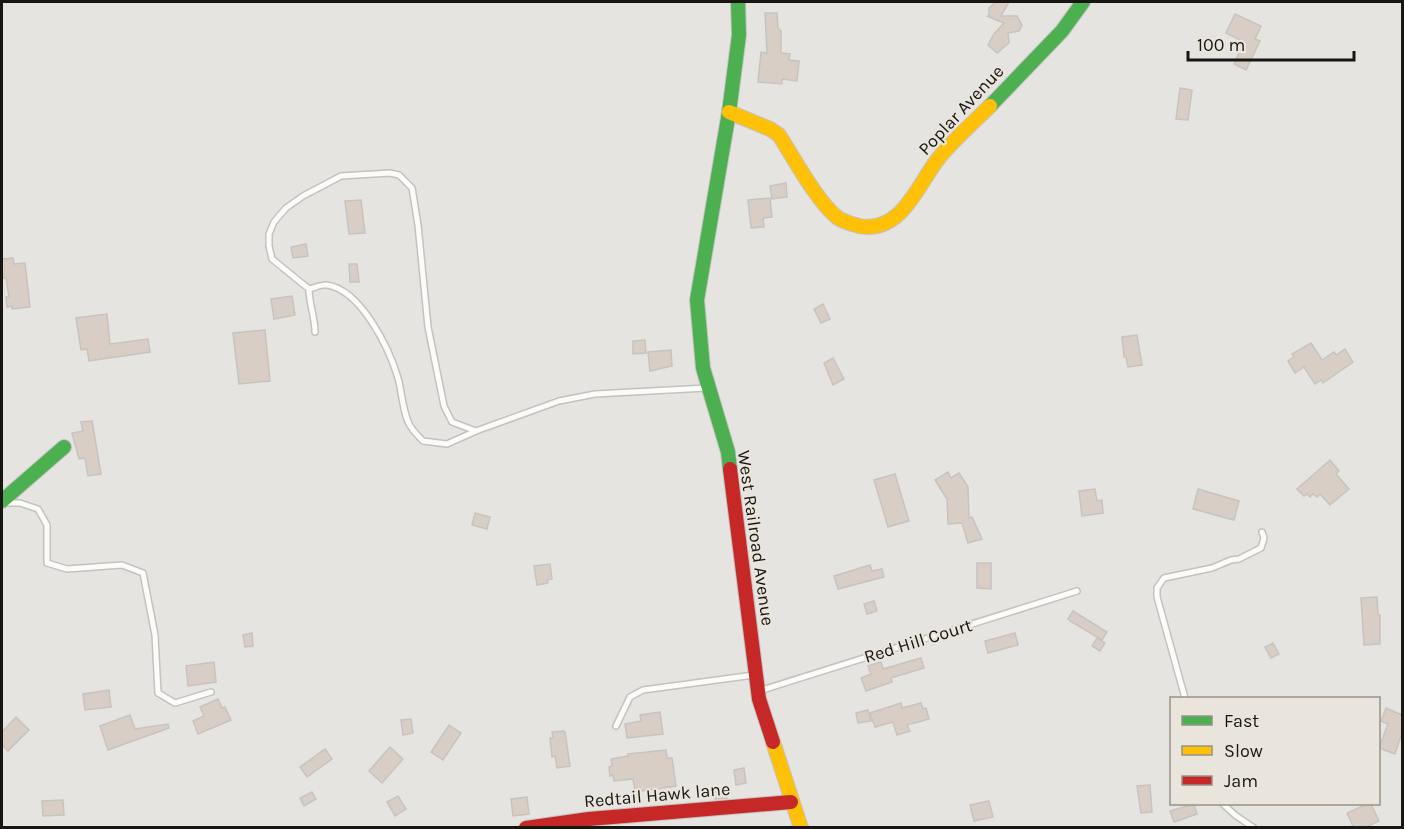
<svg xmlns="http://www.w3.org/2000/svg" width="1404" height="829" font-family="Karla,sans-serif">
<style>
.building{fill:#d8cec6;stroke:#c6c3c0;stroke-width:1.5}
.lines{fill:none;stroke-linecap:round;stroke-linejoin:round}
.lane-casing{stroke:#c3c2be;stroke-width:8}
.fast-casing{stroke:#c3c2be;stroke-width:16}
.slow-casing{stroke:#c3c2be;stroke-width:16}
.jam-casing{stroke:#c3c2be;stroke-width:16}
.lane{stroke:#fbfbfa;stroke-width:5}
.fast{stroke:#4caf50;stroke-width:14}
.slow{stroke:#ffc107;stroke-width:14}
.jam{stroke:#c62828;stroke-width:14}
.labels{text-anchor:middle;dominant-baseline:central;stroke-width:4.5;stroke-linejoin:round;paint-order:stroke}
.street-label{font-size:18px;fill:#171612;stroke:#eae5dc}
</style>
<rect width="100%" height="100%" fill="#e6e4e0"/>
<g class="building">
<polygon points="996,2 1009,2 1001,16 1017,16 1022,25 1019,31 1008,33 1009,43 997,53 988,45 994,34 1004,23 987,16 989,16 989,8"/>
<polygon points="765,13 777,13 778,28 781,31 781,53 790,54 789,60 799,61 797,81 782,79 782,84 758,82 761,52 767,53"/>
<polygon points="1235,14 1261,26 1255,39 1260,41 1246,70 1234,64 1244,42 1226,33"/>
<polygon points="1180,88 1192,90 1188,120 1176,119"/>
<polygon points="786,183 787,197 772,199 770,186"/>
<polygon points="770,198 772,217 763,218 764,227 751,228 748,200"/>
<polygon points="361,200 365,233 349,234 345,201"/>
<polygon points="306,244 308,256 293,258 291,247"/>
<polygon points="13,258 14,264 25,263 30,307 12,309 12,306 7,307 6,297 9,297 6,278 3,278 2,259"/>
<polygon points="349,264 357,264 359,282 350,282"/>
<polygon points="292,296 295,315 274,319 271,299"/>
<polygon points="823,304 830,319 821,323 814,309"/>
<polygon points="107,314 110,344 148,339 150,352 89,361 87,349 81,350 76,318"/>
<polygon points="265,330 270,381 239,384 233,333"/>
<polygon points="1137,335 1142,365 1128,367 1126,357 1124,357 1122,337"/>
<polygon points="645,340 646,353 633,354 633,341"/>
<polygon points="1311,343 1322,360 1334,352 1336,355 1345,349 1353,362 1323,383 1321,380 1315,384 1304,367 1295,373 1288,361 1294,357 1292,354"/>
<polygon points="671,350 672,366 650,371 648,352"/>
<polygon points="833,358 844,379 833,385 824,363"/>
<polygon points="92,421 101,474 88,476 85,458 79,459 72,433 83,431 81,422"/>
<polygon points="1330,460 1339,471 1336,474 1349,489 1330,505 1320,494 1317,497 1313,494 1310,497 1307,494 1304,496 1297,489"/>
<polygon points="948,472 951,478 959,473 968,487 969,518 972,517 982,539 968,543 962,523 948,524 947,499 935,480"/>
<polygon points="895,474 909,521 888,527 874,480"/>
<polygon points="1095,489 1097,501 1102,500 1103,513 1082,516 1079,491"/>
<polygon points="1198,489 1239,501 1234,520 1193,509"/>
<polygon points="475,513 490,517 487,529 472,525"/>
<polygon points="977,563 991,563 991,589 977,588"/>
<polygon points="550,564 552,579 547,580 548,583 537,585 534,566"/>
<polygon points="870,565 872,571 882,569 884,577 838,589 834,576"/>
<polygon points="1377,597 1378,615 1380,615 1380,644 1364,645 1361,598"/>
<polygon points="874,601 877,611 867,614 864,604"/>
<polygon points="1073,611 1107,632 1102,640 1070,621 1068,619"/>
<polygon points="252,633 253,646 245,647 243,635"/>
<polygon points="1015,633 1018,645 988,653 985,641"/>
<polygon points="1097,638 1105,643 1100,651 1092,646"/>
<polygon points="1273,643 1279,654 1271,658 1265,647"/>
<polygon points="921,658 924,668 891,678 892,682 866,691 861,678 871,674 868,666 881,662 883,669"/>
<polygon points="214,662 216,682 188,686 186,666"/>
<polygon points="109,690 111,707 85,710 83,694"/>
<polygon points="218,699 222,708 225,707 231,720 198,734 193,721 204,716 200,707"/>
<polygon points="901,703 902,708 921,703 923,709 926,708 929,719 907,725 910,731 897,735 893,722 875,727 870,713"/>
<polygon points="1386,708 1402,715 1402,733 1395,754 1379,748 1388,724 1381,721"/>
<polygon points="868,710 871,721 858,723 856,713"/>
<polygon points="660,712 663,734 627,738 625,724 641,721 640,715"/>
<polygon points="130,715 135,729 168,724 169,728 108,750 100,726"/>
<polygon points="16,717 29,730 8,751 2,745 2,732"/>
<polygon points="411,719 413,733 403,735 401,720"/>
<polygon points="449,725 461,733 443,760 431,752"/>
<polygon points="563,731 565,732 570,766 557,768 555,756 552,757 550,738 553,738 552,732"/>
<polygon points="390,747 403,759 382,783 369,771"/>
<polygon points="325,749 332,759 307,777 300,767"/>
<polygon points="666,750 667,758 672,758 676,786 635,792 633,779 614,781 613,775 610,776 609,767 612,766 611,759 628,756 628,754"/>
<polygon points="744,768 746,783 736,785 734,770"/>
<polygon points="1150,785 1152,812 1141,813 1137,786"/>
<polygon points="726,790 727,798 715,799 714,791"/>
<polygon points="312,792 316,799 304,806 300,798"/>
<polygon points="398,796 406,809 395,816 387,802"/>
<polygon points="527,797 529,814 513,816 511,799"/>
<polygon points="63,800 64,815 43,816 42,801"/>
<polygon points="989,801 993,817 974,821 970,805"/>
<polygon points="1194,804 1197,814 1174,822 1170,811"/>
<polygon points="1367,804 1371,804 1379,821 1364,828 1354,828 1347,813"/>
</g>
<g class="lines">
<defs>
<g id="lane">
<polyline points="309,289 272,259 269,246 269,234 274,222 286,208 303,196 341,176 390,173 399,175 412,188 418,225 428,327 444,406 452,422 476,431 559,401 595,394 706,388"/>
<path d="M315,332C315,317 309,304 309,289C314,288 322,284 327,285C361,290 389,348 398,378C402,392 403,416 411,427C414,432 419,437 423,441L447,444L476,431"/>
<polyline points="6,503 20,503 38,509 47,525 47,563 67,569 122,565 143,573 155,635 158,693 175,703 211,692"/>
<polyline points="759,691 1077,591"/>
<polyline points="1185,698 1157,597 1157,588 1164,578 1212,568 1231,560 1239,559 1261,548 1264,538 1262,532"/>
<polyline points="616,726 630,697 643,690 754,675"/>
<polyline points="1223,804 1235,815 1254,828"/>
</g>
<g id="fast">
<polyline points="990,106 1062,31 1083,2"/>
<polyline points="730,469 728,452 703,368 697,300 729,112 739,35 738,2"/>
<polyline points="2,501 64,447"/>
</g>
<g id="slow">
<path d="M729,112L770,129L779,135C793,157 818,203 838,218C844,222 852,224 859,226C901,234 917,186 938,159C953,140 973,123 990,106"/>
<polyline points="773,742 801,828"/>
</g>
<g id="jam">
<polyline points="730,469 759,699 773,742"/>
<polyline points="526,828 589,819 791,802"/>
</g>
</defs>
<use href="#lane" class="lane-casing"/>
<use href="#fast" class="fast-casing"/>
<use href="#slow" class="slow-casing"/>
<use href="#jam" class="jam-casing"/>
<use href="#lane" class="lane"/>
<use href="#fast" class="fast"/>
<use href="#slow" class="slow"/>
<use href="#jam" class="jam"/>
</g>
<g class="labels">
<g class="street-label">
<text transform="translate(961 110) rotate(-47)">Poplar Avenue</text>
<text transform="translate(756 538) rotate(82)">West Railroad Avenue</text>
<text transform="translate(918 641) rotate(-17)">Red Hill Court</text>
<text transform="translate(657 795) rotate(-5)">Redtail Hawk lane</text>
</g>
</g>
<rect width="1404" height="829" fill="none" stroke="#171612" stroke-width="6"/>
<rect x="1170" y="697" width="210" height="108" fill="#eae5dc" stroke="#96928b" stroke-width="1.5"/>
<rect x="1182" y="716" width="30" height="9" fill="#4caf50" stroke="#96928b" stroke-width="1.5"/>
<text x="1224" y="727" font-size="18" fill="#171612">Fast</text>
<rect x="1182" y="746" width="30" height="9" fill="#ffc107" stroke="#96928b" stroke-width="1.5"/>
<text x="1224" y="757" font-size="18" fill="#171612">Slow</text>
<rect x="1182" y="776" width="30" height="9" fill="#c62828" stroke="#96928b" stroke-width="1.5"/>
<text x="1224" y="787" font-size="18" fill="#171612">Jam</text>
<path d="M1188 51v9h166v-9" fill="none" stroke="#171612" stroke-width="3"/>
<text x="1197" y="51" font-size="18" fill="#171612" stroke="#eae5dc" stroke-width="4.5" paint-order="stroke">100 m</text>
</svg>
